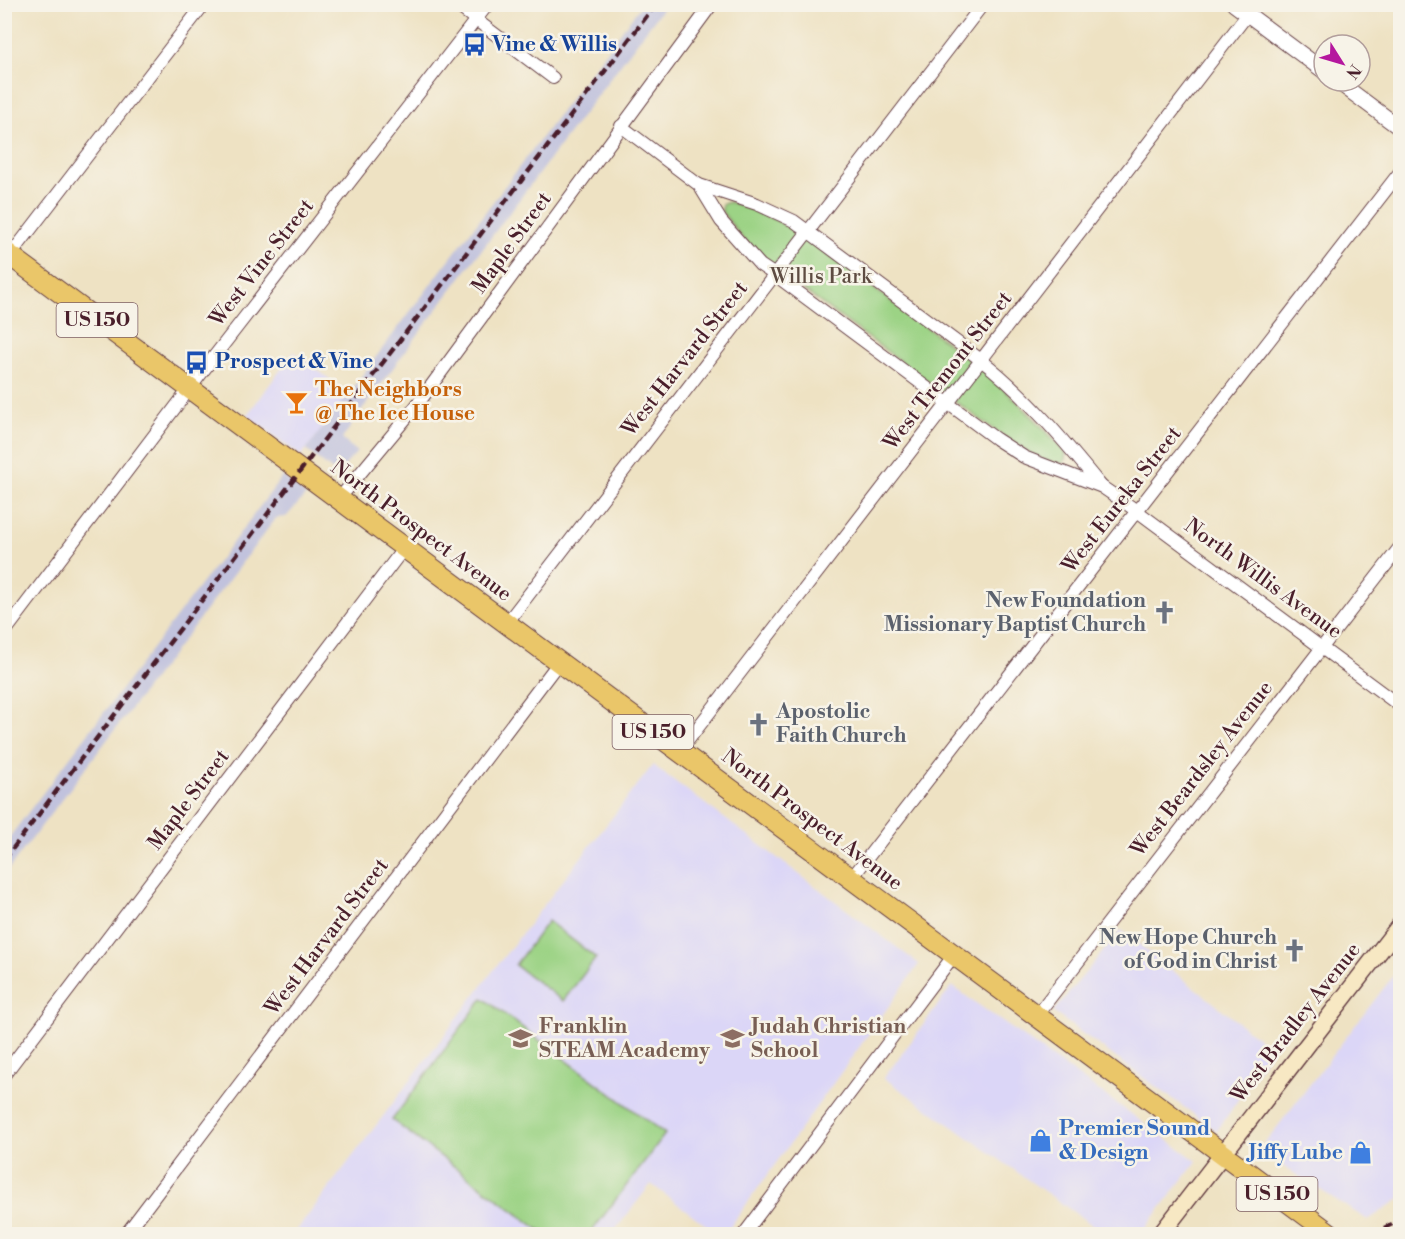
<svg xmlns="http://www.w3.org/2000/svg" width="1405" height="1239" font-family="'Libre Bodoni',serif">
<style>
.built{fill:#dbd6f7}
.industrial{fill:#c1c2dd}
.green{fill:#9cd385;stroke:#737958;stroke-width:1.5}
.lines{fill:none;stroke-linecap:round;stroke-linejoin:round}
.minor-casing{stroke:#633c42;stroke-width:14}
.tertiary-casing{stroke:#633c42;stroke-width:17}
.secondary-casing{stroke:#633c42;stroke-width:19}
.primary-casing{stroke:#633c42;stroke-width:22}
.minor{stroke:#fff;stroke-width:12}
.tertiary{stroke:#fff;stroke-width:15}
.secondary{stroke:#f7e8c3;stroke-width:16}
.primary{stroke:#eac669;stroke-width:20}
.rail{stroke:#4a1f2b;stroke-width:4.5;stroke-dasharray:9 4.5;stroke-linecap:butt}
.labels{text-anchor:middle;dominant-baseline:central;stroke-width:5;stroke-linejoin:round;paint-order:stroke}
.shield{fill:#f7f3e8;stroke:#7e5f64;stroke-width:1.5}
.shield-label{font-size:20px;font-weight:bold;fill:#4a1f2b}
.transit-label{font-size:21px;font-weight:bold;fill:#164399;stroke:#f7f3e8;text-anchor:start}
.street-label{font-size:21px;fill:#4a1f2b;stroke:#f7f3e8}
.park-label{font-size:21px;fill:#5e4c42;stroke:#f7f3e8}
.food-label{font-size:21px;font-weight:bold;fill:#c56008;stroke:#f7f3e8;text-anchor:start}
.worship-label{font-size:21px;font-weight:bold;fill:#5b616d;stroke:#f7f3e8;text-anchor:end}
.education-label{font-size:21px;font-weight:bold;fill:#785e54;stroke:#f7f3e8;text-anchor:start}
.shop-label{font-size:21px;font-weight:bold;fill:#366cbe;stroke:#f7f3e8;text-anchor:start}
</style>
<rect width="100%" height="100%" fill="#f7f3e8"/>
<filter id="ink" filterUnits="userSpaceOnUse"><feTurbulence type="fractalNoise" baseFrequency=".0167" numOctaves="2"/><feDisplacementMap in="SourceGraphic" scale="12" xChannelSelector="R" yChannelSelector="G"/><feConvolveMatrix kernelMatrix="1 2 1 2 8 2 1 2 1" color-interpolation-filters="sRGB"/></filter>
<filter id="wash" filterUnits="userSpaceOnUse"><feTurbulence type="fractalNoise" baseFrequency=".008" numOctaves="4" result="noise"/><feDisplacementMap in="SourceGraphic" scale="24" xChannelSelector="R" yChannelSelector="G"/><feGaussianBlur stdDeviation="1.35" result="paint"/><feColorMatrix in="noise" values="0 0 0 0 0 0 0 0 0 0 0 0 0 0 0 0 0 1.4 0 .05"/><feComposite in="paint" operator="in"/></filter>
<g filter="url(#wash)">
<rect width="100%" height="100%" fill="#eee2c3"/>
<g class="built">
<polygon points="294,352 349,394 301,456 247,415"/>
<polygon points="653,765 919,964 725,1234 718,1234 651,1184 612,1234 294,1234 499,963"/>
<polygon points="1121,930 1272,1049 1217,1131 1053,1012"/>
<polygon points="1400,967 1400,1199 1368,1220 1259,1151"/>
<polygon points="952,986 1197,1161 1141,1234 1105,1234 884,1078"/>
</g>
<g class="industrial">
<polygon points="642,4 665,5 369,400 342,439 357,452 337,474 306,450"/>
<polygon points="283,476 306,495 286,517 276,518 5,874 5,843"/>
</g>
<g class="green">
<path d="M729,202C784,215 828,255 873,288C942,338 1012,387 1066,454L1064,463C1044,466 1013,442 997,432L799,287L743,239L722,212V204Z"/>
<polygon points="548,921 596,958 563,1001 515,965"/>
<polygon points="483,998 665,1134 590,1234 545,1234 392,1120"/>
</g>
</g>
<g filter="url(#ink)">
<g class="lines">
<defs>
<g id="minor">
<polyline points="455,4 553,78"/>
<polyline points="621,126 699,185 721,221 760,265 775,275 996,439 1024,457 1102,487 1137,511 1400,706"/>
<path d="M699,185L757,204L794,221L981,360C1026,395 1065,442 1101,486"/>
<polyline points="10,256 204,4"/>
<polyline points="338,500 417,405 712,4"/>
<polyline points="506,624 983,4"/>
<polyline points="4,633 206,367 488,4"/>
<polyline points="679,752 1247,15"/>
<polyline points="851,879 1400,172"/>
<polyline points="1036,1016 1400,547"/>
<polyline points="4,1075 404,548"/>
<polyline points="126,1234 559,662"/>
<polyline points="744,1234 954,955"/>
</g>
<g id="tertiary">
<polyline points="1234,4 1324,71"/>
<polyline points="1337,81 1400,128"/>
</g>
<polyline id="secondary" points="1161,1234 1400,925"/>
<polyline id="primary" points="4,251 1331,1234"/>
</defs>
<use href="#minor" class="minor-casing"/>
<use href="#tertiary" class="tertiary-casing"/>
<use href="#secondary" class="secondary-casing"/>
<use href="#primary" class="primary-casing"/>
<use href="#minor" class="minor"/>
<use href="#tertiary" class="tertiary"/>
<use href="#secondary" class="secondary"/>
<use href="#primary" class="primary"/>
<g class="rail">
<polyline points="4,860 656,4"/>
<polyline points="1372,1234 1400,1220"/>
</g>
</g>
</g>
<defs>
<symbol id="bus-bare" viewBox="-9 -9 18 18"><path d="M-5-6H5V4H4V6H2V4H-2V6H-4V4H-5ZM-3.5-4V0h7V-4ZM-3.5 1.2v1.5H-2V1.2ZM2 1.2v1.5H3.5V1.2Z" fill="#1a4fb4" stroke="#f7f3e8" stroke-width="2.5" paint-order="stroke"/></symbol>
<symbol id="bar-bare" viewBox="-9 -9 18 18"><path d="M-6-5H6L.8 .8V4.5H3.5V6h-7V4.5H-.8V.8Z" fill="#e8710a" stroke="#f7f3e8" stroke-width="2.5" paint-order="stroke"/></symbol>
<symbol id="church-bare" viewBox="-9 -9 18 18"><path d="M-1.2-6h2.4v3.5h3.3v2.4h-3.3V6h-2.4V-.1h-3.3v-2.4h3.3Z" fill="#6b7280" stroke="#f7f3e8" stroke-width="2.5" paint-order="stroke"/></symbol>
<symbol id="school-bare" viewBox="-9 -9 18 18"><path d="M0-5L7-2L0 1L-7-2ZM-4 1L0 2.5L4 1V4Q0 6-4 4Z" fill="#8d6e63" stroke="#f7f3e8" stroke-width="2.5" paint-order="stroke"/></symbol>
<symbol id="shop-bare" viewBox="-9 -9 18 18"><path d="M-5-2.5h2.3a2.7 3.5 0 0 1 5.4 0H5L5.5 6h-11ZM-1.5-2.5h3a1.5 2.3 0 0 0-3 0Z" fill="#3f7fe0" stroke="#f7f3e8" stroke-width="2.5" paint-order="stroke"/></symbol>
</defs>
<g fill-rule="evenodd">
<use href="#bus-bare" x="458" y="28" width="33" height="33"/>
<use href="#bus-bare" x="180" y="346" width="33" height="33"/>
<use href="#bar-bare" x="280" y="386" width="33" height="33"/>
<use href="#church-bare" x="1148" y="596" width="33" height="33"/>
<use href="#church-bare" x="742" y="708" width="33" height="33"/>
<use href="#church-bare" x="1278" y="934" width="33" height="33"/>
<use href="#school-bare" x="504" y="1022" width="33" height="33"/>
<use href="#school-bare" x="716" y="1022" width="33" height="33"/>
<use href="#shop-bare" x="1024" y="1124" width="33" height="33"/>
<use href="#shop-bare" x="1344" y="1136" width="33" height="33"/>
</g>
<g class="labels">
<g class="shield">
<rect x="56.5" y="303" width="81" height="34" rx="4.5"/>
<rect x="612.5" y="715" width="81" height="34" rx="4.5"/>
<rect x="1236.5" y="1177" width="81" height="34" rx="4.5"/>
</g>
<g class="shield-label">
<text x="97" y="320">US 150</text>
<text x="653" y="732">US 150</text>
<text x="1277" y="1194">US 150</text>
</g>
<g class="transit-label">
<text x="492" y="45">Vine &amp; Willis</text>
<text x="215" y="362">Prospect &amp; Vine</text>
</g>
<g class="street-label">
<text transform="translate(512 243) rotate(-54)">Maple Street</text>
<text transform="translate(262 263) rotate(-52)">West Vine Street</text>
<text transform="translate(685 359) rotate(-52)">West Harvard Street</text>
<text transform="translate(948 371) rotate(-52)">West Tremont Street</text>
<text transform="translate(1122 500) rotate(-52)">West Eureka Street</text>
<text transform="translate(421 531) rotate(37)">North Prospect Avenue</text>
<text transform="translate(1263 579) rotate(36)">North Willis Avenue</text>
<text transform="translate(1202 769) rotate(-52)">West Beardsley Avenue</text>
<text transform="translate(189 800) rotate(-53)">Maple Street</text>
<text transform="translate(812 820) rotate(37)">North Prospect Avenue</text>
<text transform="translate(327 937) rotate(-53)">West Harvard Street</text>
<text transform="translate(1296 1023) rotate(-52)">West Bradley Avenue</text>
</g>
<g class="park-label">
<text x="821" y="277">Willis Park</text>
</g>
<g class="food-label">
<text x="315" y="390">The Neighbors<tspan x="315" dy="24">@ The Ice House</tspan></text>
</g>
<g class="worship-label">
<text x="1146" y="601">New Foundation<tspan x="1146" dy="24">Missionary Baptist Church</tspan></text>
<text x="776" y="712" text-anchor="start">Apostolic<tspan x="776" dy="24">Faith Church</tspan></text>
<text x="1277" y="938">New Hope Church<tspan x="1277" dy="24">of God in Christ</tspan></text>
</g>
<g class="education-label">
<text x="539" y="1027">Franklin<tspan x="539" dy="24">STEAM Academy</tspan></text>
<text x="751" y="1027">Judah Christian<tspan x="751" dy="24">School</tspan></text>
</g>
<g class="shop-label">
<text x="1059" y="1129">Premier Sound<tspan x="1059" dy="24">&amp; Design</tspan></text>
<text x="1343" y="1153" text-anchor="end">Jiffy Lube</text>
</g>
</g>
<rect width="1405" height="1239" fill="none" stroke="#f7f3e8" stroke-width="24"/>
<g transform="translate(1342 63) rotate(127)"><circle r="28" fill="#f7f3e8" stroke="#b29e9c" stroke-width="1.5"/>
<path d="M0-4.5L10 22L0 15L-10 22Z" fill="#b5179e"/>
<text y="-9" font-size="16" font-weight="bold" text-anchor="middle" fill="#4a1f2b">N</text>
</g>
</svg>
